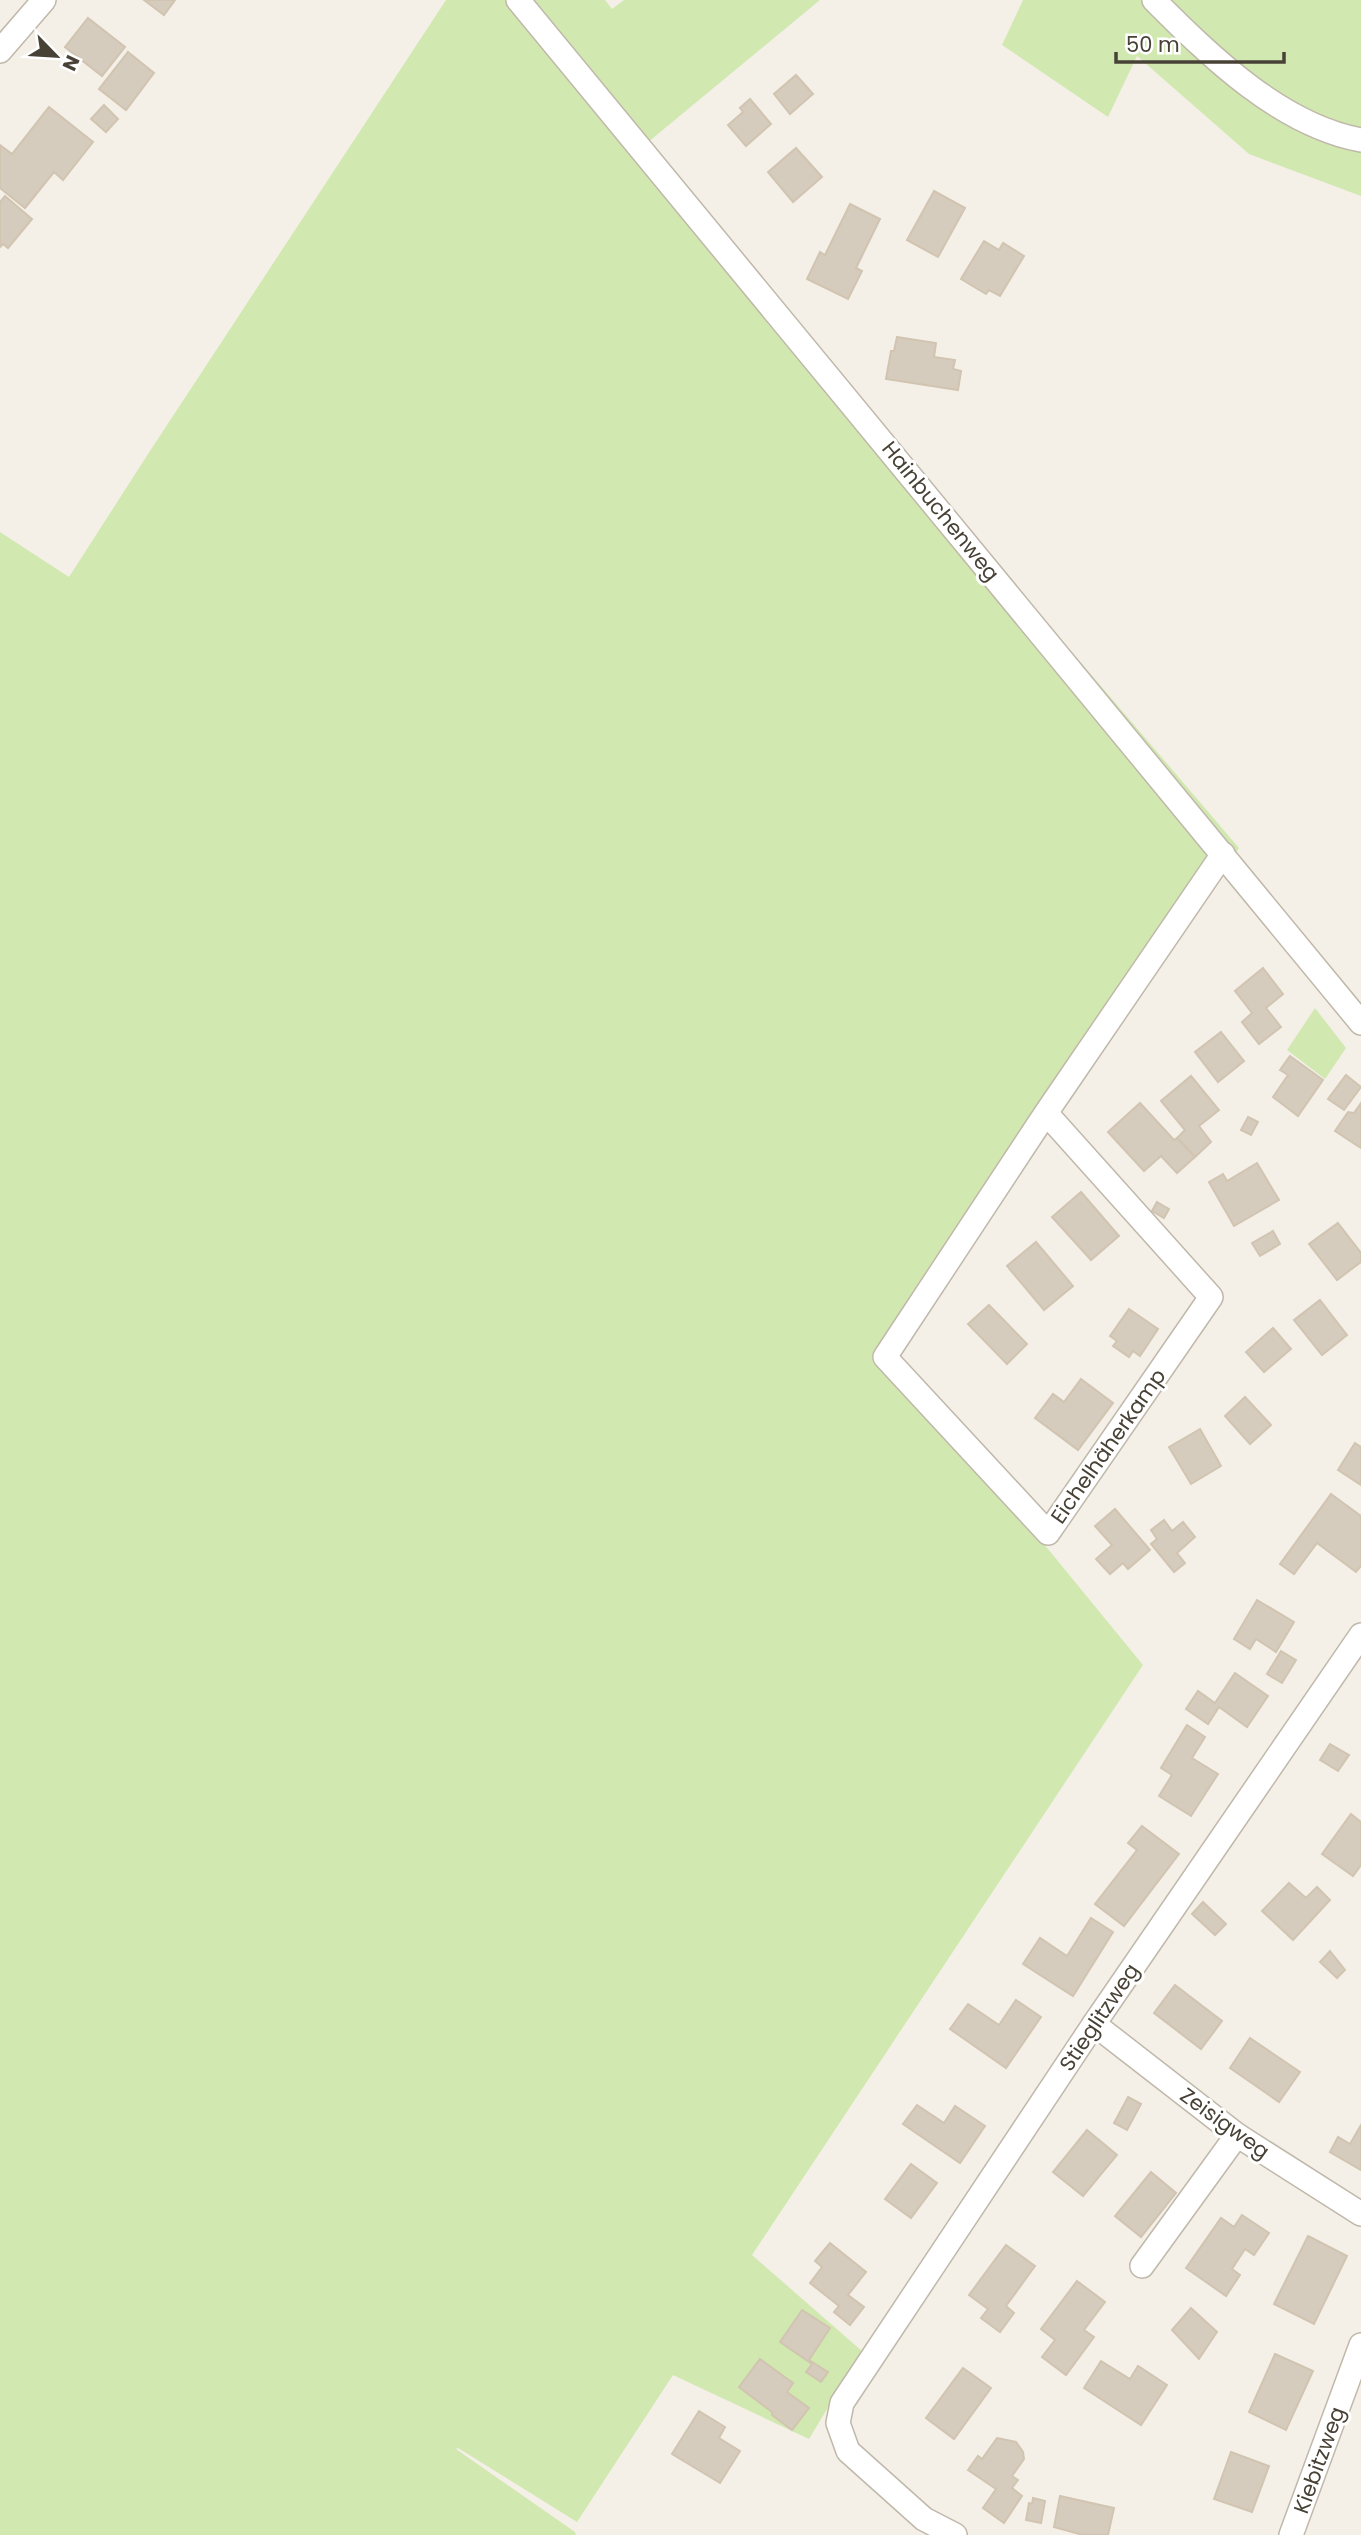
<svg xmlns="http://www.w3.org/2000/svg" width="1361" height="2535" font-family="Poppins,sans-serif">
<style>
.green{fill:#d1e9b0}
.building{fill:#d6ccbd;stroke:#d1c4b0;stroke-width:2}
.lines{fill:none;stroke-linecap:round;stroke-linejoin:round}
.minor-casing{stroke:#c0b8aa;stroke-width:26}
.minor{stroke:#fff;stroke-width:23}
.labels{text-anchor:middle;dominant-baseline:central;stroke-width:6;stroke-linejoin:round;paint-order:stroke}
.street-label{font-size:21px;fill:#484136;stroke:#fff}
</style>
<rect width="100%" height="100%" fill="#f4f0e8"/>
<g class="green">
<polygon points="446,0 516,0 1239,848 890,1356 1143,1665 752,2255 862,2351 809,2439 673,2375 577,2522 458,2448 456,2449 575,2532 576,2535 0,2535 0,532 69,577 148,454"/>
<polygon points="518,0 605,0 612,9 624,0 820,0 647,143"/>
<polygon points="1023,0 1361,0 1361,196 1249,154 1137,56 1108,117 1002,45"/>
<polygon points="1315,1008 1346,1048 1325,1079 1287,1050"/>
</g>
<g class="building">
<polygon points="144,0 175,0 164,15"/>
<polygon points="88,18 125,47 102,76 65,47"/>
<polygon points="128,52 154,73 126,110 99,89"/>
<polygon points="796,75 813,94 790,114 774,94"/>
<polygon points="750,99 771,124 746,146 728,125 743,112 740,108"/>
<polygon points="104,105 118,119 106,132 91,119"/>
<polygon points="49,107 93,142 63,180 54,172 25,208 0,188 0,145 12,154"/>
<polygon points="796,148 822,177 793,202 768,172"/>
<polygon points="934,191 965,208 938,257 907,240"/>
<polygon points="5,196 32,219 8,248 3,244 0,247 0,202"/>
<polygon points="850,204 880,219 856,268 862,271 848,299 807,279 820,252 825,255"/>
<polygon points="984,241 999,250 1003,243 1024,256 1000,296 989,290 986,294 961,279"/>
<polygon points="897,337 936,343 934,357 955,360 953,369 961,371 958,390 886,379 891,351 894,351"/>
<polygon points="1263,968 1283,994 1266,1008 1281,1027 1259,1044 1242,1022 1252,1013 1235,991"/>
<polygon points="1221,1032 1244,1061 1218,1082 1195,1052"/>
<polygon points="1290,1056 1323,1080 1298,1116 1273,1097 1288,1075 1280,1070"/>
<polygon points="1346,1075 1361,1087 1344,1110 1328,1099"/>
<polygon points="1191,1076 1219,1110 1199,1126 1211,1142 1195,1157 1177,1138 1185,1130 1161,1101"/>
<polygon points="1140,1103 1174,1140 1177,1138 1195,1157 1177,1173 1161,1156 1144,1171 1108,1132"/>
<polygon points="1361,1103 1361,1148 1335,1131 1348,1112 1354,1113"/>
<polygon points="1248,1117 1258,1122 1251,1135 1241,1130"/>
<polygon points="1257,1163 1279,1200 1234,1226 1209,1182 1223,1174 1227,1181"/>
<polygon points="1081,1192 1119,1236 1091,1260 1052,1217"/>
<polygon points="1157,1202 1169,1209 1164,1218 1152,1211"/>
<polygon points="1338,1223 1361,1253 1361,1262 1337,1280 1309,1244"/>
<polygon points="1273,1231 1280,1244 1260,1256 1252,1243"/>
<polygon points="1036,1242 1073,1286 1044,1310 1007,1266"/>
<polygon points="1320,1300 1347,1335 1322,1355 1294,1320"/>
<polygon points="989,1305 1027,1344 1007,1364 968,1324"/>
<polygon points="1129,1309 1158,1329 1140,1356 1133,1351 1129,1357 1113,1346 1117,1341 1110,1336"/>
<polygon points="1273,1328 1291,1349 1264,1372 1246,1352"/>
<polygon points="1081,1379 1113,1403 1078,1450 1035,1418 1053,1394 1064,1402"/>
<polygon points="1245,1397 1271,1425 1250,1444 1225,1416"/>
<polygon points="1200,1429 1221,1466 1191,1484 1169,1447"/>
<polygon points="1355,1443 1361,1447 1361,1485 1338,1470"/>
<polygon points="1331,1494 1361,1516 1361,1566 1356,1572 1317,1543 1294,1574 1280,1564"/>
<polygon points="1115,1509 1150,1550 1128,1569 1123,1563 1110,1574 1096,1559 1112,1545 1095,1526"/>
<polygon points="1164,1520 1172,1531 1183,1522 1195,1537 1177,1553 1185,1563 1174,1572 1151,1544 1157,1539 1151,1530"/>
<polygon points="1257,1600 1294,1622 1276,1652 1256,1639 1250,1649 1234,1639"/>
<polygon points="1281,1651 1296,1660 1282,1683 1267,1674"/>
<polygon points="1235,1673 1268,1696 1247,1727 1219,1707 1208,1724 1186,1709 1198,1691 1215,1703"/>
<polygon points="1187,1725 1205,1737 1192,1758 1218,1774 1191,1816 1159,1796 1172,1775 1161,1768"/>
<polygon points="1330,1744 1349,1755 1338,1771 1320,1760"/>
<polygon points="1351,1814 1361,1822 1361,1865 1353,1876 1322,1854"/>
<polygon points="1142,1826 1179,1854 1124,1926 1095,1904 1137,1850 1128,1843"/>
<polygon points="1289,1883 1306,1898 1317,1887 1330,1900 1293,1940 1262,1911"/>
<polygon points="1203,1902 1226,1924 1215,1935 1192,1914"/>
<polygon points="1091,1918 1113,1932 1073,1996 1023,1964 1040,1938 1067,1956"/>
<polygon points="1330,1951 1345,1970 1337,1978 1320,1962"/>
<polygon points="1175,1985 1222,2021 1201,2049 1154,2013"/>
<polygon points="1016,2000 1041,2017 1006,2068 950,2029 968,2004 999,2025"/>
<polygon points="1250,2038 1300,2072 1279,2102 1230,2068"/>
<polygon points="1128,2097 1141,2104 1127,2130 1114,2123"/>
<polygon points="917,2105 944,2123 955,2106 985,2126 960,2163 903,2124"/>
<polygon points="1361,2125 1361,2170 1330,2152 1338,2137 1350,2144"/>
<polygon points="1087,2130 1117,2155 1083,2196 1053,2172"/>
<polygon points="911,2164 937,2183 911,2218 885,2199"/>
<polygon points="1151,2172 1176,2193 1141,2237 1115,2216"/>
<polygon points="1242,2215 1269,2233 1254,2255 1245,2249 1232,2269 1240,2275 1226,2296 1186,2268 1221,2218 1234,2227"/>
<polygon points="1308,2236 1347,2256 1314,2324 1274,2304"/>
<polygon points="830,2243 866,2272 848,2295 864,2307 850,2325 834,2312 839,2306 810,2283 822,2267 815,2261"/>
<polygon points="1006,2245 1035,2266 1006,2306 1014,2313 1000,2332 981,2318 988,2309 969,2295"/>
<polygon points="1077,2281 1105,2302 1084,2330 1094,2337 1066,2375 1042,2357 1055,2340 1041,2329"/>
<polygon points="1191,2308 1217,2332 1199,2359 1172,2330"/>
<polygon points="802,2310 830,2328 809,2360 828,2372 821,2382 806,2372 812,2364 780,2342"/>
<polygon points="1275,2354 1313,2371 1286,2430 1249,2412"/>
<polygon points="760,2359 793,2383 787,2392 809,2408 792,2430 772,2415 772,2412 739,2387"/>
<polygon points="1101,2361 1130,2379 1138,2366 1167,2385 1141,2425 1084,2388"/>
<polygon points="963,2368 991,2388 954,2439 926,2418"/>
<polygon points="699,2411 725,2427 719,2438 740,2451 720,2483 672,2454"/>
<polygon points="997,2438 1016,2442 1023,2452 1024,2459 1012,2476 1018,2480 1012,2488 1022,2496 1004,2523 983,2508 996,2489 968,2470 978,2456 982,2459"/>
<polygon points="1231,2452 1269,2466 1252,2512 1214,2499"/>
<polygon points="1060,2496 1114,2508 1108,2535 1083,2535 1054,2527"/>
<polygon points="1033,2498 1045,2501 1041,2523 1026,2520 1029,2503 1032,2504"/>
</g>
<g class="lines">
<defs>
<g id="minor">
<polyline points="518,0 1361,1023"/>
<path d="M1154,0C1210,56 1280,125 1361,140"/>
<polyline points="0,51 44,0"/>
<polyline points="1046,1113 1211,1297 1048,1533 885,1357 1046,1113 1223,854"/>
<polyline points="1094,2024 1237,2135 1361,2214"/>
<polyline points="1142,2266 1237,2135"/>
<polyline points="955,2535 924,2519 848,2451 838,2423 842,2403 1094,2024 1361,1635"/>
<polyline points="1291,2535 1361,2345"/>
</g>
</defs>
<use href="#minor" class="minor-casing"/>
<use href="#minor" class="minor"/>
</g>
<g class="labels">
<g class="street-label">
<text transform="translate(941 511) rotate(51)">Hainbuchenweg</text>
<text transform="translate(1108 1446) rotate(-55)">Eichelhäherkamp</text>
<text transform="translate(1099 2017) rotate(-56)">Stieglitzweg</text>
<text transform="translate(1225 2123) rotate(36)">Zeisigweg</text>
<text transform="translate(1319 2460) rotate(-70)">Kiebitzweg</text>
</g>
</g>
<g transform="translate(56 56) rotate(115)" stroke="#ffffff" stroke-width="5" paint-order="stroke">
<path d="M0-5L12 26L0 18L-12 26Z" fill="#484136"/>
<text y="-10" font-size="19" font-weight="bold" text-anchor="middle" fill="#484136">N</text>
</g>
<path d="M1116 52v10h168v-10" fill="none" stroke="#484136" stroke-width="3.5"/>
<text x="1126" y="52" font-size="21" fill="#484136" stroke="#ffffff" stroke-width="5" paint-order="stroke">50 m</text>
</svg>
